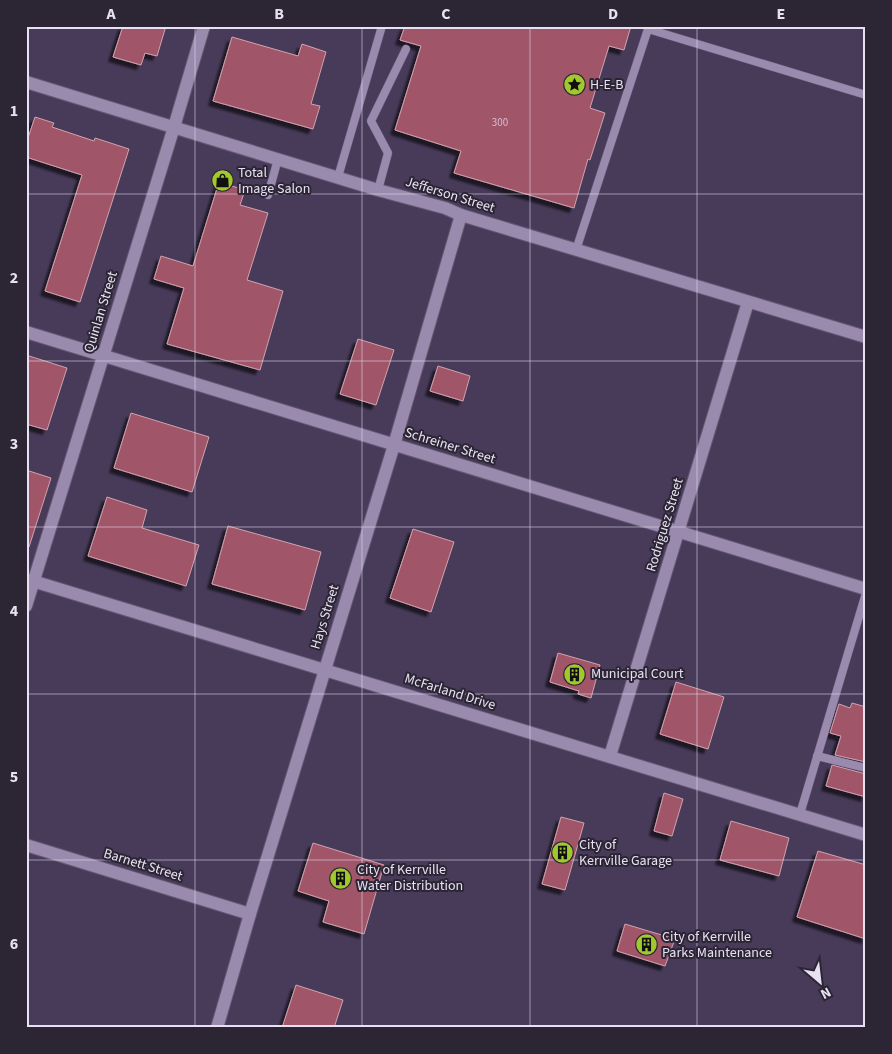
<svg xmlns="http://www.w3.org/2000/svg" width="892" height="1054" font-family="'Source Sans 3',sans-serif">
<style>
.building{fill:#a05469;stroke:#d1a3ae;filter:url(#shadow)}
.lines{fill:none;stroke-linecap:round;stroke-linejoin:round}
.service-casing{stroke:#635772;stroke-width:9}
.minor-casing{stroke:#635772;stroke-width:14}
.service{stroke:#998aae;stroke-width:8}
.minor{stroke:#998aae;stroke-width:12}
.grid{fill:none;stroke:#e8e1f4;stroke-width:1;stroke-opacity:0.55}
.labels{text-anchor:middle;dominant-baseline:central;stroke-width:4;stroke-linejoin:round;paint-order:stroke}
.number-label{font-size:11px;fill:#d6bed1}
.poi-label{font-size:14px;fill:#e8e1f4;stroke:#2c2534;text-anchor:start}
.street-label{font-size:14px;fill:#e8e1f4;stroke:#2c2534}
.neatline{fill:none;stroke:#e8e1f4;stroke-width:2}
.grid-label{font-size:16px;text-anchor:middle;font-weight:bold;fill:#e8e1f4}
</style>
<defs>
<filter id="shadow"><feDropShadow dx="-4.5" dy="4.5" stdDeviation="1" flood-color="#0009"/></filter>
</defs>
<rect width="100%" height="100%" fill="#483b5a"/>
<g class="building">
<polygon points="123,26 166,26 157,56 145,53 141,65 113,57"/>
<polygon points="405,26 631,26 624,50 609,46 590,108 605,113 590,160 588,159 574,208 454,173 461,151 395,130 421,46 400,40"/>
<polygon points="232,37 298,56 302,44 326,52 311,104 320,106 313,129 213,101"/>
<polygon points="35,117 54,123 52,127 94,141 95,138 129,149 80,302 45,291 82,175 26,157 26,144"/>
<polygon points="219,182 245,190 240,205 268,213 247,280 283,291 260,370 167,344 184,288 154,279 161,256 193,266"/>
<polygon points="358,339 394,350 376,405 340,394"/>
<polygon points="26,355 67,368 47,430 26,424"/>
<polygon points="438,366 470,376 463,401 430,391"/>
<polygon points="131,413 209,437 192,492 114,468"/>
<polygon points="26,470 51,478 29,547 26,547"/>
<polygon points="107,497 147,510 142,528 199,545 186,586 88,556"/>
<polygon points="228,526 321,552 305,610 212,584"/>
<polygon points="413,529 454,542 431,612 390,598"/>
<polygon points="558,653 600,665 591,698 578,694 579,691 550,682"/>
<polygon points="676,682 724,697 708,749 660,734"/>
<polygon points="852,703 866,707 866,762 835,755 841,736 830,733 839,704 850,708"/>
<polygon points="832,765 866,774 866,797 826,786"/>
<polygon points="664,793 683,799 672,836 654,831"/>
<polygon points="561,817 584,823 565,890 542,884"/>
<polygon points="731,821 789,838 779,876 720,860"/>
<polygon points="313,843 384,865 364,934 323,922 329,901 298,891"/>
<polygon points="818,851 866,865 866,939 797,917"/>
<polygon points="625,924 675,939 665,966 617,951"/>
<polygon points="296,985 343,1000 334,1028 282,1028"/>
</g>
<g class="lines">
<defs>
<g id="service">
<polyline points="648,29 866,95"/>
<polyline points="338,177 382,26"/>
<polyline points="378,190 388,153 371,121 406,49"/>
<polyline points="268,195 278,159"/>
<polyline points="576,250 649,26"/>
<polyline points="817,756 866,768"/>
<polyline points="800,814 866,593"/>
</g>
<g id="minor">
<polyline points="26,82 378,190 445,208 461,215 866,337"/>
<polyline points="26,332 866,589"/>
<polyline points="26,579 866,835"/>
<polyline points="26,606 174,127 204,26"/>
<polyline points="610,756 748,302"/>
<polyline points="26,845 250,914"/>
<polyline points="217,1028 250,914 394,445 461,215"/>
</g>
</defs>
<use href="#service" class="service-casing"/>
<use href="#minor" class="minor-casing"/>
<use href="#service" class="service"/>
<use href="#minor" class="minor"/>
</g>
<path class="grid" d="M195,26V1028M362,26V1028M530,26V1028M697,26V1028M26,194H866M26,361H866M26,527H866M26,694H866M26,860H866"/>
<defs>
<symbol id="sight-disc" viewBox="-11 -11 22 22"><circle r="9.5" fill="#a1c92b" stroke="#2c2534"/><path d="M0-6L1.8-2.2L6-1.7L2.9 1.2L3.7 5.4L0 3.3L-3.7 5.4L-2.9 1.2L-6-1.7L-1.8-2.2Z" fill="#111"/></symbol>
<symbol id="shop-disc" viewBox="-11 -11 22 22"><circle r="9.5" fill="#a1c92b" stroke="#2c2534"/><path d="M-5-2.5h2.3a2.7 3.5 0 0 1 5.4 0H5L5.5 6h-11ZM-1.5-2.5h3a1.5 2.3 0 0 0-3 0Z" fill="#111"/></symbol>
<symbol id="building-disc" viewBox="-11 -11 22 22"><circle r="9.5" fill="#a1c92b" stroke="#2c2534"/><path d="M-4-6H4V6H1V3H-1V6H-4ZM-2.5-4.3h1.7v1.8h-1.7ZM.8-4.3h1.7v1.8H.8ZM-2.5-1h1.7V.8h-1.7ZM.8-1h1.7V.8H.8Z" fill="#111"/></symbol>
</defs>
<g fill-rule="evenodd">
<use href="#sight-disc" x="562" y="72" width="25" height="25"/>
<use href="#shop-disc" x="210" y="168" width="25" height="25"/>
<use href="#building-disc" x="562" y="662" width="25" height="25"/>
<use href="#building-disc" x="550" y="840" width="25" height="25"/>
<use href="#building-disc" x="328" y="866" width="25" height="25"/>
<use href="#building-disc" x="634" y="932" width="25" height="25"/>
</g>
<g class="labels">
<g class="number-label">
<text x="500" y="122">300</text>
</g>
<g class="poi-label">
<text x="590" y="85">H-E-B</text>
<text x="238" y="173">Total<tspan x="238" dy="16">Image Salon</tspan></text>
<text x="591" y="674">Municipal Court</text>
<text x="579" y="845">City of<tspan x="579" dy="16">Kerrville Garage</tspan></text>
<text x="357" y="870">City of Kerrville<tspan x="357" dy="16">Water Distribution</tspan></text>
<text x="662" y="937">City of Kerrville<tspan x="662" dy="16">Parks Maintenance</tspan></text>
</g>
<g class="street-label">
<text transform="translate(450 195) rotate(17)">Jefferson Street</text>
<text transform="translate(101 312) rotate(-73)">Quinlan Street</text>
<text transform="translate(450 446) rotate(17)">Schreiner Street</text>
<text transform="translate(665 525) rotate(-73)">Rodriguez Street</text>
<text transform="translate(325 617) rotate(-73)">Hays Street</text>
<text transform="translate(450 692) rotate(17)">McFarland Drive</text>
<text transform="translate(143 865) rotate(17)">Barnett Street</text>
</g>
</g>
<rect width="892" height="1054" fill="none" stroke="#2c2534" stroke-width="55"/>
<g transform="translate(820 982) rotate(152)" stroke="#2c2534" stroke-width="4" paint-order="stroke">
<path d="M0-4L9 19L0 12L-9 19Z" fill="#e8e1f4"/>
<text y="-8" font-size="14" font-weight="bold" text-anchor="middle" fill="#e8e1f4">N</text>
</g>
<rect x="28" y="28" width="836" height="998" class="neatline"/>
<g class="grid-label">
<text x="111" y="19">A</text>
<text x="279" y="19">B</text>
<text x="446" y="19">C</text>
<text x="613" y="19">D</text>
<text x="781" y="19">E</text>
<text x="14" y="116">1</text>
<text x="14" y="283">2</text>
<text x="14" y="449">3</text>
<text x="14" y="616">4</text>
<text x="14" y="782">5</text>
<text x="14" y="949">6</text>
</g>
</svg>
